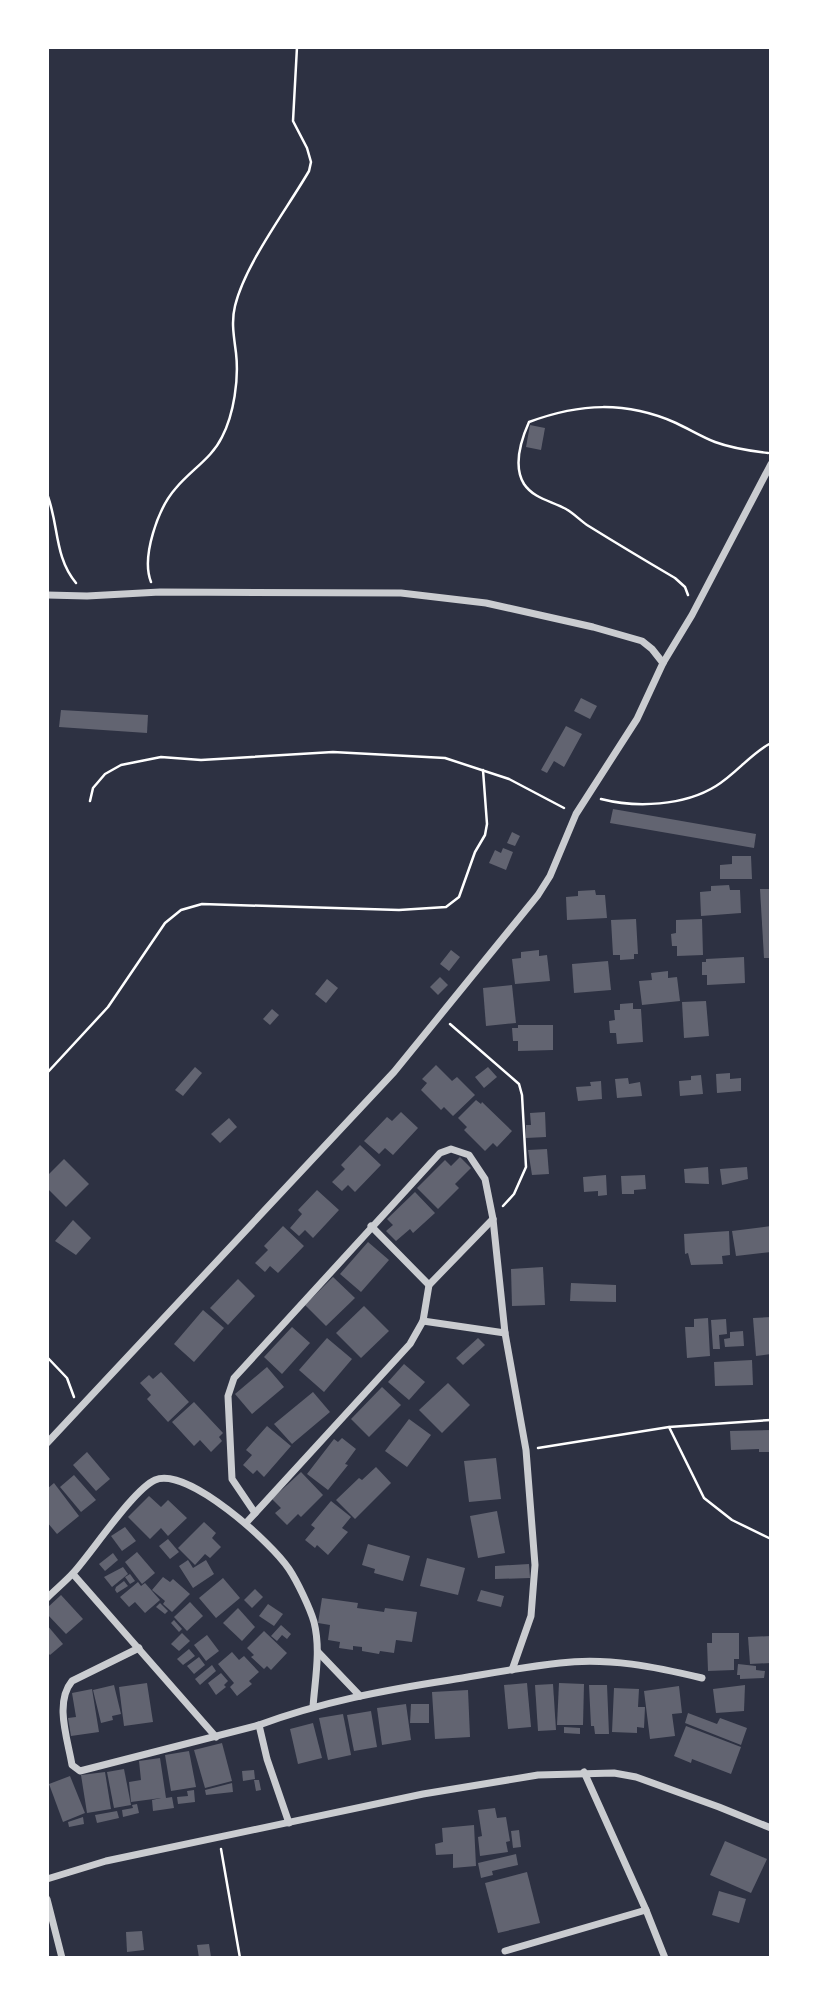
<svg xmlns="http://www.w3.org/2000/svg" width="818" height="2005" font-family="Lato,sans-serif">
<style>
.building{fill:#626471}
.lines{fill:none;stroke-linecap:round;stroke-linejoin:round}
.path{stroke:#fff;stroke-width:2.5}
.minor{stroke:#caccd0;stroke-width:7}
</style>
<rect width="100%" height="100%" fill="#2d3142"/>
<g class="building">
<polygon points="530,425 545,428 541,450 526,447"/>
<polygon points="581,698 597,706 590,719 574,711"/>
<polygon points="61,710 148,715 147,733 59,727"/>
<polygon points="566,726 582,734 564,767 554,761 547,773 541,770"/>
<polygon points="613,809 756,834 754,848 610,823"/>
<polygon points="512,832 520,836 515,846 507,843"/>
<polygon points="503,848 513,852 506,870 489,863 495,850 501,853"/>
<polygon points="732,856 751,856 752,879 720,879 720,865 732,864"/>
<polygon points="729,885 730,890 740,890 741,913 701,916 700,892 711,891 711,886"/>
<polygon points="760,889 771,889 771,958 764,958"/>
<polygon points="595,890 596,895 605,895 607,918 567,920 566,897 578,896 578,891"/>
<polygon points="636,919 638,954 634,954 634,959 620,960 620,955 613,955 611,920"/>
<polygon points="702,919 703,955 677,956 677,946 672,946 671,934 676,933 676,920"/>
<polygon points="451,950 460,957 449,971 440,964"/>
<polygon points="539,950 539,956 547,955 550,981 515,984 512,959 521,958 521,952"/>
<polygon points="744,957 745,983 707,985 707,975 702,975 702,962 706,962 706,959"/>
<polygon points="608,961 611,990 574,993 572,964"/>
<polygon points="668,971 668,978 677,977 680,1001 642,1005 639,981 652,980 651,973"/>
<polygon points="440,977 448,985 438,995 430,987"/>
<polygon points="327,979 338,988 326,1003 315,994"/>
<polygon points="512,985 516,1023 486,1026 483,988"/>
<polygon points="706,1001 709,1036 684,1038 682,1002"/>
<polygon points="633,1003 633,1009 641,1009 643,1042 617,1044 616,1033 610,1033 609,1021 615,1020 614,1010 620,1010 620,1004"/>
<polygon points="272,1009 279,1015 270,1025 263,1019"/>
<polygon points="518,1025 553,1025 553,1050 518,1051 518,1041 513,1041 512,1028 518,1028"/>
<polygon points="436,1065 452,1081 457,1077 475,1095 453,1116 444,1107 441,1110 421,1090 427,1083 422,1079"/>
<polygon points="195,1067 202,1073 183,1096 175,1090"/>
<polygon points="488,1067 497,1077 484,1088 475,1077"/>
<polygon points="730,1073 730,1079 741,1078 741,1091 717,1093 716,1074"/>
<polygon points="701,1075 703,1094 680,1096 679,1081 691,1080 691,1076"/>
<polygon points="628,1078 629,1084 640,1082 642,1096 617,1098 615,1079"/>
<polygon points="601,1081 602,1099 578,1101 576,1087 591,1086 590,1082"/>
<polygon points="476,1100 481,1104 482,1102 512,1131 497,1147 493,1143 485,1151 464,1130 467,1127 458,1118"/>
<polygon points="401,1112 418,1128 393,1155 385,1148 379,1154 364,1141 387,1117 392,1121"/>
<polygon points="545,1112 546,1137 526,1138 526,1125 531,1125 530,1113"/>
<polygon points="229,1118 237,1127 220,1143 211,1134"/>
<polygon points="360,1145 381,1165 355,1192 348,1185 342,1191 332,1182 345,1169 341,1165"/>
<polygon points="547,1149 549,1174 532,1175 528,1150"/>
<polygon points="460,1157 471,1168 455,1184 459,1188 438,1209 417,1188 445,1160 451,1166"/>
<polygon points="64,1159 89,1184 66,1207 47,1188 47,1176"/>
<polygon points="708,1167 709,1184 685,1183 684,1169"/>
<polygon points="747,1167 748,1179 722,1185 720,1169"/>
<polygon points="606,1175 607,1195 598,1196 598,1191 584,1192 583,1177"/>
<polygon points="645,1175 646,1189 634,1190 634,1194 622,1194 621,1176"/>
<polygon points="317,1190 339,1210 313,1238 305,1230 299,1236 290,1228 302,1214 298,1210"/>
<polygon points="415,1192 435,1213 413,1233 410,1229 396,1241 386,1231 393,1225 387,1219"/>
<polygon points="73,1220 91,1238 76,1255 55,1241"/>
<polygon points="283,1226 304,1246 278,1273 270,1266 265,1272 255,1263 268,1250 264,1246"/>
<polygon points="771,1226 771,1252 736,1256 732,1231"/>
<polygon points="729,1231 730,1255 722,1256 723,1264 691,1265 688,1253 685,1254 684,1234"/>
<polygon points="368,1242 389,1260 361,1292 340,1274"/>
<polygon points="543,1267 545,1305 512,1306 511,1269"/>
<polygon points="333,1277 355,1298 326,1326 305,1305"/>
<polygon points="238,1279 255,1296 228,1325 210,1308"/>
<polygon points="571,1283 616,1285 616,1302 570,1301"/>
<polygon points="364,1306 389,1331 361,1358 336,1333"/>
<polygon points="203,1310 224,1328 194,1362 174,1344"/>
<polygon points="771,1317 771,1354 756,1356 753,1318"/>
<polygon points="708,1318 710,1356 687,1358 685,1327 694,1327 694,1319"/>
<polygon points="726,1319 727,1334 719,1335 720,1349 713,1349 711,1320"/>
<polygon points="292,1327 310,1343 282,1374 264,1357"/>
<polygon points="743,1331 744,1346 725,1347 724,1339 730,1338 730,1332"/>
<polygon points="327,1338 352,1359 324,1392 299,1370"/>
<polygon points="478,1338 485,1345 463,1365 456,1358"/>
<polygon points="752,1360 753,1385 715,1386 714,1362"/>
<polygon points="404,1364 425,1382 409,1400 388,1382"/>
<polygon points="267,1367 284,1387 252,1414 235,1394"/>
<polygon points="161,1372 189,1402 168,1422 147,1399 151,1395 140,1383 149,1375 153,1379"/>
<polygon points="448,1383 470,1405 442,1433 419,1410"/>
<polygon points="382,1387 401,1405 369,1437 351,1419"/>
<polygon points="313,1392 330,1412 292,1444 274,1424"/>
<polygon points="194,1402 223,1433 219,1437 222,1441 211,1452 200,1440 194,1446 172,1422"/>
<polygon points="409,1419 431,1435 407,1467 385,1451"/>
<polygon points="267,1426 291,1446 264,1477 257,1470 253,1474 243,1465 252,1455 246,1450"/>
<polygon points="771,1430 771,1452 759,1452 759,1449 731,1450 730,1431"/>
<polygon points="342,1438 356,1449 345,1464 348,1465 328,1490 307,1474 334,1439 338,1442"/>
<polygon points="87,1452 110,1479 96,1491 73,1465"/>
<polygon points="496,1458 501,1499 469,1502 464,1461"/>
<polygon points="376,1467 391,1483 355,1519 336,1500 359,1478 362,1480"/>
<polygon points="301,1472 323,1495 301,1517 298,1514 287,1525 275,1513 281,1508 272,1499"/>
<polygon points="74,1475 96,1500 81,1512 60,1487"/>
<polygon points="54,1483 79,1516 57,1534 47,1522 47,1489"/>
<polygon points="149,1496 161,1507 168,1500 187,1518 168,1536 161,1528 150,1539 128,1517"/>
<polygon points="331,1501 351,1517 342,1528 348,1532 328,1555 317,1545 315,1548 305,1540 315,1528 311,1525"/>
<polygon points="497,1511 505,1553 478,1558 470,1516"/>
<polygon points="204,1522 216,1533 212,1538 221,1547 210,1558 205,1554 195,1565 178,1548"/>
<polygon points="125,1527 136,1541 122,1551 111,1536"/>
<polygon points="168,1539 179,1552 170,1559 159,1546"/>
<polygon points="368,1544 410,1556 403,1581 374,1573 375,1569 362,1565"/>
<polygon points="137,1552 155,1573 142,1584 125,1562"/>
<polygon points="113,1553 118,1560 105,1571 99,1564"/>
<polygon points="427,1558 465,1568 458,1595 420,1586"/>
<polygon points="188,1560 193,1568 206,1560 214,1574 193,1588 179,1566"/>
<polygon points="529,1564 530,1578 495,1579 495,1566"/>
<polygon points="123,1567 128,1574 112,1587 104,1577"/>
<polygon points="130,1574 135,1581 130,1584 125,1577"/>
<polygon points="163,1577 170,1582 173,1579 190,1594 172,1612 163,1604 165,1601 152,1590"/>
<polygon points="223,1578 240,1598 216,1618 199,1598"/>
<polygon points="124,1581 128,1586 117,1593 115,1590 116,1587"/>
<polygon points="138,1582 141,1586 145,1583 160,1600 145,1613 135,1602 129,1607 120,1597"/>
<polygon points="255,1589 263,1597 252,1608 244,1600"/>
<polygon points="481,1590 504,1596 501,1607 477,1601"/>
<polygon points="61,1595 83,1619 66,1634 47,1614 47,1608"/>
<polygon points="322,1598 358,1603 357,1608 384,1612 385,1608 417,1612 412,1642 396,1640 394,1653 380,1651 379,1654 362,1651 362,1647 353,1646 353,1650 339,1648 340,1642 328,1640 330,1625 318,1623"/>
<polygon points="190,1602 203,1616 187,1631 174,1617"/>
<polygon points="160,1603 168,1611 165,1614 156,1607"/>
<polygon points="268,1604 283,1614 274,1626 259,1616"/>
<polygon points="238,1608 255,1627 242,1641 223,1623"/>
<polygon points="174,1620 182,1629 179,1632 171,1623"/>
<polygon points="47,1625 63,1644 50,1655 47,1652"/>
<polygon points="281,1625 291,1634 287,1639 282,1635 277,1641 271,1636"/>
<polygon points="264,1631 287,1653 271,1670 267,1666 264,1669 251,1657 254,1655 247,1648"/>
<polygon points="182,1633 190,1641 179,1651 171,1644"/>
<polygon points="712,1633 739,1633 739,1659 734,1659 734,1670 708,1671 707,1643 712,1643"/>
<polygon points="207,1635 219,1651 206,1661 194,1645"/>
<polygon points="771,1636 771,1663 750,1664 748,1637"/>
<polygon points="189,1649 195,1656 183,1665 177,1659"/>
<polygon points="232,1652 239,1660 244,1656 259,1672 249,1681 252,1684 237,1696 230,1687 234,1683 218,1664"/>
<polygon points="199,1657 205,1665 194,1674 187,1666"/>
<polygon points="738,1664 756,1666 756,1670 765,1671 764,1678 740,1679 740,1675 737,1675"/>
<polygon points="212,1665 216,1671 200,1685 195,1679"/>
<polygon points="221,1673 228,1681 224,1685 226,1687 216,1695 208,1683"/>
<polygon points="147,1683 153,1722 124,1726 119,1687"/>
<polygon points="527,1683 531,1727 508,1729 504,1685"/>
<polygon points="559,1683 584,1684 583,1725 557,1725"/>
<polygon points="553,1684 556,1730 538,1731 535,1685"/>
<polygon points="114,1685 121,1714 112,1716 113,1720 101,1723 93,1690"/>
<polygon points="589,1685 607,1685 609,1734 595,1734 594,1726 591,1726"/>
<polygon points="745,1685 744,1711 716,1713 713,1689"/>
<polygon points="679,1686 682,1713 672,1714 675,1736 650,1739 644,1691"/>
<polygon points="614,1688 639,1689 638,1707 645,1707 644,1728 637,1727 637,1733 612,1732"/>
<polygon points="92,1689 99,1732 71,1736 68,1718 76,1717 72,1693"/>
<polygon points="468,1690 470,1737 435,1739 432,1692"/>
<polygon points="406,1704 411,1740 382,1745 377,1708"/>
<polygon points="411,1704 429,1704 429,1723 410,1723"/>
<polygon points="371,1711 377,1747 354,1751 347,1715"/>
<polygon points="688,1713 717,1724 720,1718 747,1728 741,1745 685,1723"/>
<polygon points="343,1714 351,1755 328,1760 319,1718"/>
<polygon points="313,1723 322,1758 298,1764 290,1729"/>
<polygon points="686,1726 741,1747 731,1774 692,1759 691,1763 674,1756"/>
<polygon points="564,1727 580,1728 580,1734 564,1733"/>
<polygon points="222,1743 232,1781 205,1788 194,1750"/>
<polygon points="189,1751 196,1787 171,1791 165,1755"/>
<polygon points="160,1758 166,1798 172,1797 174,1808 153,1811 152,1800 161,1798 131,1802 129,1782 141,1780 139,1761"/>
<polygon points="124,1769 131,1805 114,1808 107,1772"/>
<polygon points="254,1770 255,1779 243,1781 242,1771"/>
<polygon points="105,1772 111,1809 87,1813 81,1775"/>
<polygon points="70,1776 85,1813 63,1822 49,1784"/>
<polygon points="254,1780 259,1780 261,1790 256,1791"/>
<polygon points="232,1783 233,1792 206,1795 205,1790"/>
<polygon points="194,1790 195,1802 178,1804 177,1797 188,1796 187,1791"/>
<polygon points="137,1804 139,1813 123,1817 122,1810 133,1808 132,1805"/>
<polygon points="495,1808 497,1818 506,1817 510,1841 506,1842 508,1852 480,1856 478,1837 482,1836 478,1810"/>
<polygon points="117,1811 119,1818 97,1823 95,1815"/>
<polygon points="83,1817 84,1824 69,1827 68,1822"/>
<polygon points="474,1825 476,1866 453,1868 453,1854 436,1855 435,1844 443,1842 442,1828"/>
<polygon points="519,1830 521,1847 513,1848 511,1831"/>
<polygon points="725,1841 767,1859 751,1893 710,1875"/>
<polygon points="516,1854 518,1865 492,1871 493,1875 481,1878 478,1863"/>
<polygon points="527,1872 540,1923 498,1933 485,1883"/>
<polygon points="719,1891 746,1899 739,1923 712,1915"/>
<polygon points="142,1931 144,1950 127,1952 126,1932"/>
<polygon points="209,1944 211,1957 199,1958 197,1945"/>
</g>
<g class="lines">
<g class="path">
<path d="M47,494C59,524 54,557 76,583"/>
<path d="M151,582C141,557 158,508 176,488C191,470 212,458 222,437C234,414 239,379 236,353C234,337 231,322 235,306C245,264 287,209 309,171L311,162L307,148L293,121L297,47"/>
<path d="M688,595L685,587L675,578C646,561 616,543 587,525C580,520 573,513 566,509C552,501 534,499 524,484C513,466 521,440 529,422C580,403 626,401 676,423C689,429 702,437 715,442C731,448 751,451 768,453"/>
<path d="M601,799C636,808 684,806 716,786C736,774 750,754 771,743"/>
<polyline points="90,801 93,788 105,774 121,765 161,757 201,760 333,752 445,758 509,779 564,808"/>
<polyline points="450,1024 519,1084 522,1095 526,1167 514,1194 503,1206"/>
<polyline points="47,1073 108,1007 165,923 181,910 202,904 399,910 446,907 459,897 475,852 485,835 487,824 483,770"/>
<polyline points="47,1357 67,1378 74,1397"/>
<polyline points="669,1427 704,1498 732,1520 771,1539"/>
<polyline points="538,1448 669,1427 771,1420"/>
<polyline points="221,1849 240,1958"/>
</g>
<g class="minor">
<polyline points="47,595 87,596 160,592 401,593 486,603 593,627 642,641 652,649 663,663"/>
<polyline points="371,1226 429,1285"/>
<polyline points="423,1321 505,1333"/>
<polyline points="47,1443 394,1072 538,895 550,876 576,814 637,719 663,663 692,615 771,464"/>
<polyline points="255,1513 232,1479 228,1396 234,1378 440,1153 451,1149 469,1155 485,1179 493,1219 505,1333 526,1450 535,1565 531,1616 512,1670"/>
<polyline points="246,1523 410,1344 423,1321 429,1285 493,1219"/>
<polyline points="73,1574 216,1737"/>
<path d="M47,1598C56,1589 66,1581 74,1572C92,1552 134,1489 155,1480C187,1466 272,1543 289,1569C297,1581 310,1608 314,1622C321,1650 315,1679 313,1707"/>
<path d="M139,1648L72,1681C54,1703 68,1740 72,1765L80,1771L259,1725"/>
<polyline points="318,1652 360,1696"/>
<polyline points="584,1772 646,1910 665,1958"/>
<path d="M289,1823L267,1759L259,1725C321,1702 385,1690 450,1680C487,1674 523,1667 560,1663C608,1657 656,1667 702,1678"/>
<polyline points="47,1879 106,1861 423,1794 538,1775 614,1773 636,1777 719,1807 771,1828"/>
<polyline points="47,1899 62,1958"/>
<polyline points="505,1951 646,1910"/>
</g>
</g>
<rect width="818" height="2005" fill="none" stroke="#ffffff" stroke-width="98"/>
</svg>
